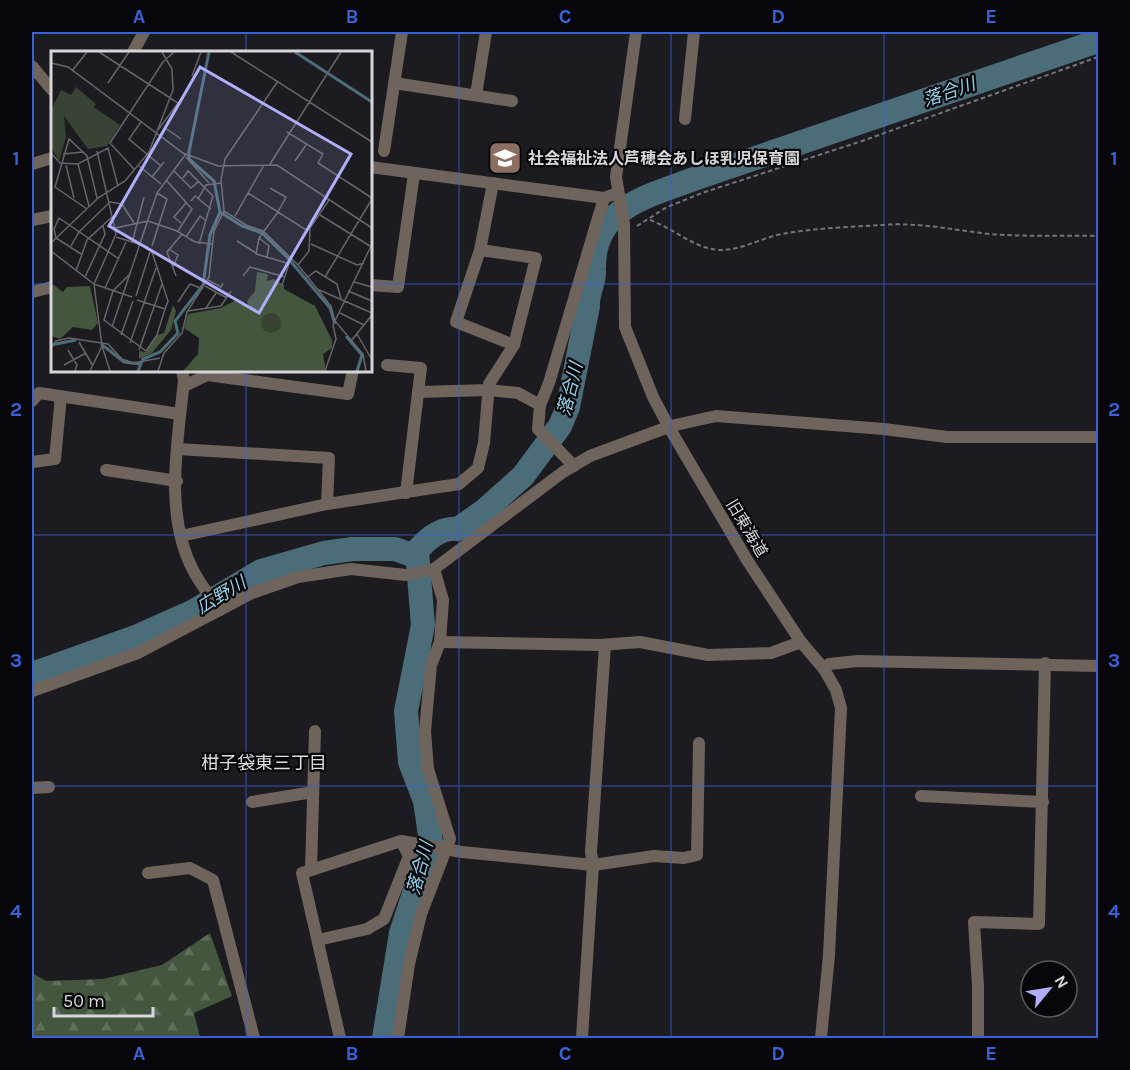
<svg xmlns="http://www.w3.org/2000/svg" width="1130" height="1070" font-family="Karla,'Noto Sans JP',sans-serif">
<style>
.forest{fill:url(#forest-firs)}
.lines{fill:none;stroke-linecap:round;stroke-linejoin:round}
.river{stroke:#4b6d7a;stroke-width:24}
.path{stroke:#757578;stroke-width:2;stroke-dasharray:4.5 3;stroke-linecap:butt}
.minor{stroke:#6f645b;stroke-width:12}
.tertiary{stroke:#6f645b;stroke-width:12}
.grid{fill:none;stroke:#3962d8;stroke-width:1.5;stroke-opacity:0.55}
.labels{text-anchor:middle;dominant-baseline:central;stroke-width:4.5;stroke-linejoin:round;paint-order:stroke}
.poi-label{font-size:16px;font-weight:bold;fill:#d6d6d8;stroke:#070608;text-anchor:start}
.street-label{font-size:16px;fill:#d6d6d8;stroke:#070608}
.water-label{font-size:18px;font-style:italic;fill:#92d2eb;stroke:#070608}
.neighbourhood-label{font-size:18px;fill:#dedde2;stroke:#070608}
.inset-river{fill:none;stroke:#4b6d7a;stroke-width:3}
.inset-road{fill:none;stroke:#666669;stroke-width:1.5}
.view{fill:#aeaefb;fill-opacity:0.15;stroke:#aeaefb;stroke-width:3}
.inset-edge{fill:none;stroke:#d6d6d8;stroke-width:3}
.neatline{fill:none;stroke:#3962d8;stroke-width:2}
.grid-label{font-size:20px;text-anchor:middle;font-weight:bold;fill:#3962d8}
</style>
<defs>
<pattern id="forest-firs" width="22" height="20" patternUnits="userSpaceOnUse" patternTransform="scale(1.5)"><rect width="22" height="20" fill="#44563e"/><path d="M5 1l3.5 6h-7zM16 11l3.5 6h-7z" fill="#5e6e59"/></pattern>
</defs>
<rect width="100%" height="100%" fill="#1c1b1f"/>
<polygon class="forest" points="210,933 232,996 194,1013 200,1037 206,1038 32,1038 32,973 46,981 103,979 162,965"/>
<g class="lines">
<g class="river">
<polyline points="32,674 138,636 192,612 261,571 324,553 353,549 395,549 409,554 417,551"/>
<path d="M384,1038L401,933L431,842L425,801L410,762L406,711L423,625L417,551C427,539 441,527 458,529L485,510L523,476L560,426L568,407L588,306C587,293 595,282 594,270C592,208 646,197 694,179L1098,41"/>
</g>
<g class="path">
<path d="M650,220C673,228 696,250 721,250C742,250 761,238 782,234C814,228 849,227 881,225C919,222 953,230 990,234C1026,237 1062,235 1098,236"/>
<polyline points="637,226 667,207 702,193 862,141 1098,57"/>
</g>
<g class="minor">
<polyline points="636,32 616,177 624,224 625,327 653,397 670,429 747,560 801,642 824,669 836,690 841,708 829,955 821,1038"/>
<polyline points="133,52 144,32"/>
<polyline points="32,66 52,90"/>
<polyline points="394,83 512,101"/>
<polyline points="476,95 486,32"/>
<polyline points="685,119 694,32"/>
<polyline points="384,151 402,32"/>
<polyline points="32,164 52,158"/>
<polyline points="370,167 604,198 617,193"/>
<polyline points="493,183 480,250 456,322 514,345"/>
<polyline points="32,220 52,216"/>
<polyline points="370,285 398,287 414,174"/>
<polyline points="32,292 52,287"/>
<polyline points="387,365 421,368 406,493"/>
<path d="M182,370L184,380C178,441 163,515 194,572C201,585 211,598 220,610"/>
<polyline points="184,386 207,375 348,394 353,370"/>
<polyline points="418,392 489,390 518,393 540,405 538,429 574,466"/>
<polyline points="32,401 39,393 180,414"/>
<polyline points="540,405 549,383 604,198"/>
<polyline points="178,449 329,458 327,504"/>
<polyline points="32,462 55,459 61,396"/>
<polyline points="106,470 177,481"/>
<polyline points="181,536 327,504 459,484 478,468 484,443 489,384 514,345 536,258 480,250"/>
<polyline points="440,642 600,645 640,642 708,655 771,653 801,642"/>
<polyline points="605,645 591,852 593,865 654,856 684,858 697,855 699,743"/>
<polyline points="32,691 138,653 252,593 298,577 351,569 406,575 434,569 563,472 590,456 671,426 716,416 884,429 947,437 1098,437"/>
<polyline points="32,788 49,787"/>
<polyline points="921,796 1043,802"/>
<polyline points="252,802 313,792"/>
<polyline points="311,870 315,731"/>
<polyline points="148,873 190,868 213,880 254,1038"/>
<polyline points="318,940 367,929 384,919 409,856 401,841"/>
<polyline points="340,1038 302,873 401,841 462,852 593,865 582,1038"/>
<polyline points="398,1038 409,964 421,914 450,839 428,769 425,731 431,665 440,642 443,600 434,569"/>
<polyline points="978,1038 978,986 974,922 1039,924 1045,663"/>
</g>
<polyline class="tertiary" points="824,669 829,664 858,661 1098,666"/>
</g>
<path class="grid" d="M246,32V52M459,32V1038M671,32V1038M884,32V1038M32,284H52M370,284H1098M246,370V1038M32,535H1098M32,786H1098"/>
<defs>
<symbol id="school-square" viewBox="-11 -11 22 22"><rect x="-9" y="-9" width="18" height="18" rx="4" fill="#8d6e63" stroke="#070608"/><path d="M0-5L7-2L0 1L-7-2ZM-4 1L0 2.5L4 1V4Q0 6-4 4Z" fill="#fff"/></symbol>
</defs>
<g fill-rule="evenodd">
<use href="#school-square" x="486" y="139" width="38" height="38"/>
</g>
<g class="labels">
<g class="poi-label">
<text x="528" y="158">社会福祉法人芦穂会あしほ乳児保育園</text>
</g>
<g class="street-label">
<text transform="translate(747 528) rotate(59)">旧東海道</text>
</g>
<g class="water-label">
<text transform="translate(949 92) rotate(-19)">落合川</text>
<text transform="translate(570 389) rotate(-76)">落合川</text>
<text transform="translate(221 595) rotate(-31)">広野川</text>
<text transform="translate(420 868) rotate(-75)">落合川</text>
</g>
<g class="neighbourhood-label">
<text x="264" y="763">柑子袋東三丁目</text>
</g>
</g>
<g transform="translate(51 51)">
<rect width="321" height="321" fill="#1c1b1f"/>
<path d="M25,36L45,53L43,56L69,74L56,95L37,98L13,65L15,86L8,110L0,96V59L10,39L20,44Z" fill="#384334"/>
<path d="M206,221L217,223L216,230L223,228L233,234V238L264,255L281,289V297L272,303L275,320H132L147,303L148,287L133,277L137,263L170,257L185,249L198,256L196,250L204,240ZM0,232L12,241L16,236L39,235L47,272L41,279L22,276L9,288L0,285ZM122,254L125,260L120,279L101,302L88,308V300L95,301L106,284L113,282Z" fill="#44563e"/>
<path d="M210 272a10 10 0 1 1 20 0a10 10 0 1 1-20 0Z" fill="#384334"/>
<path class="inset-river" d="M158,1L138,101V108L163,130L169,161M244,1L321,51M169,161L191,175L211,182L236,206L279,257L284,273M295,285L311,304L306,320M50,293L73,311L89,313M0,294L25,289M87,320L92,308L109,301L127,282L124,270L152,234L159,184L169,161"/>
<path class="inset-road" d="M48,1L127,52L107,79M180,1L321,91M0,12L17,16L132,102L167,115L226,114L321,177M21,20L36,1M141,25L150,1M57,32L78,1M90,71L78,88L110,115M113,76L130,88M236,81L272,103L267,112L321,147M0,102L9,112L27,113L57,97L67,135M12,103L32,101M135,106L158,132M244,110L255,94M27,113L38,155M219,113L290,1M15,114L23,147M88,115L110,133M83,118L59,92L112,11L123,1M123,120L140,137L148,130M101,126L113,111M132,127L137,120L162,145L148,193M116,130L141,158L127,180M197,142L227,161L235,146L219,137M147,148L155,134L170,132M140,150L144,145L160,158M36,158L4,136L18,88L36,105L46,147M173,160L195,174L212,180L247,214L280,255L284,270L312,303L315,320M269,164L319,195M184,165L213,114M130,172L123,166L135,152M64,177L97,170L126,180L144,191L161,193M65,186L97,196M135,186L149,165L154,169M208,187L218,195L216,206M186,190L205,202M0,192L47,147L74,130L98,101L122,39L121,18L111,1M81,192L93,146M260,193L306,214L313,212M20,195L28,181L59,151L71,153L83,172M101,195L116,148L106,142M118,198L127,204L122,216M0,200L43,233L81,246M30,203L5,187L3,178L8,167L68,208M239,213L205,203L208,187L227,161L255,179L259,177M247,214L258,200L259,177L278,149M25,220L36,189L62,165M80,222L62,240L53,269L95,300L106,284L114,258M125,225L116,201L131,183M192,225L199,216L234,226M34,226L54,183L52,175M274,226L321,148M255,227L265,220L286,233L290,248M157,229L170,236L172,232M303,231L321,236M231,234L238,213M154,235L176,247M54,237L75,191M266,238L321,262M297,240L321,250M85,245L99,201M86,249L114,258L117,250L101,201M127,251L139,233L152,238M155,257L165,242M137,260L170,255L180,240M289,262L313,274M61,276L106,142L135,103M306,283L321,309M70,284L82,250M300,290L321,264M28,291L42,315M79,292L105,217M51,295L59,320M0,297L5,290L18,287L57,293L71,308L82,312L109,307M17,299L26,314L24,320M88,299L111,233M13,314L35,302M39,320L51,295L43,233L65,183L46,100M107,320L113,302L131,282L136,261L158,226L163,180L173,160L170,129L174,108L227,30M274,320L285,288L282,274L320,195"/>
<path class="view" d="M149,16L300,103L208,262L58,175Z"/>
<rect width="321" height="321" class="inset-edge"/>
</g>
<rect width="1130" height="1070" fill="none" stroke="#070608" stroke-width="66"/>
<g transform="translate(1049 989) rotate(60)"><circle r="28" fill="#070608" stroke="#5a595b" stroke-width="1.5"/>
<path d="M0-4.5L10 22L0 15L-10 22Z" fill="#aeaefb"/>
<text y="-9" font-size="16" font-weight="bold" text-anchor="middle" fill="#d6d6d8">N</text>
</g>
<path d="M54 1007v9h99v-9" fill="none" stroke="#d6d6d8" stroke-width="3"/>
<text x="63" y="1007" font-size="18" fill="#d6d6d8" stroke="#070608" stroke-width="4.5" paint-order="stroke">50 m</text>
<rect x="33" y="33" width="1064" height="1004" class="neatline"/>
<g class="grid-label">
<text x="139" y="23">A</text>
<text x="352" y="23">B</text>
<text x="565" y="23">C</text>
<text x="778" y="23">D</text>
<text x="991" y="23">E</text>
<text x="16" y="165">1</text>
<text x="1114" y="165">1</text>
<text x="16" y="416">2</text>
<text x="1114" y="416">2</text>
<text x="16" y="667">3</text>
<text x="1114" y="667">3</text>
<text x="16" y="918">4</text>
<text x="1114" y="918">4</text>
<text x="139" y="1060">A</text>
<text x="352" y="1060">B</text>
<text x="565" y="1060">C</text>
<text x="778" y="1060">D</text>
<text x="991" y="1060">E</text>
</g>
</svg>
